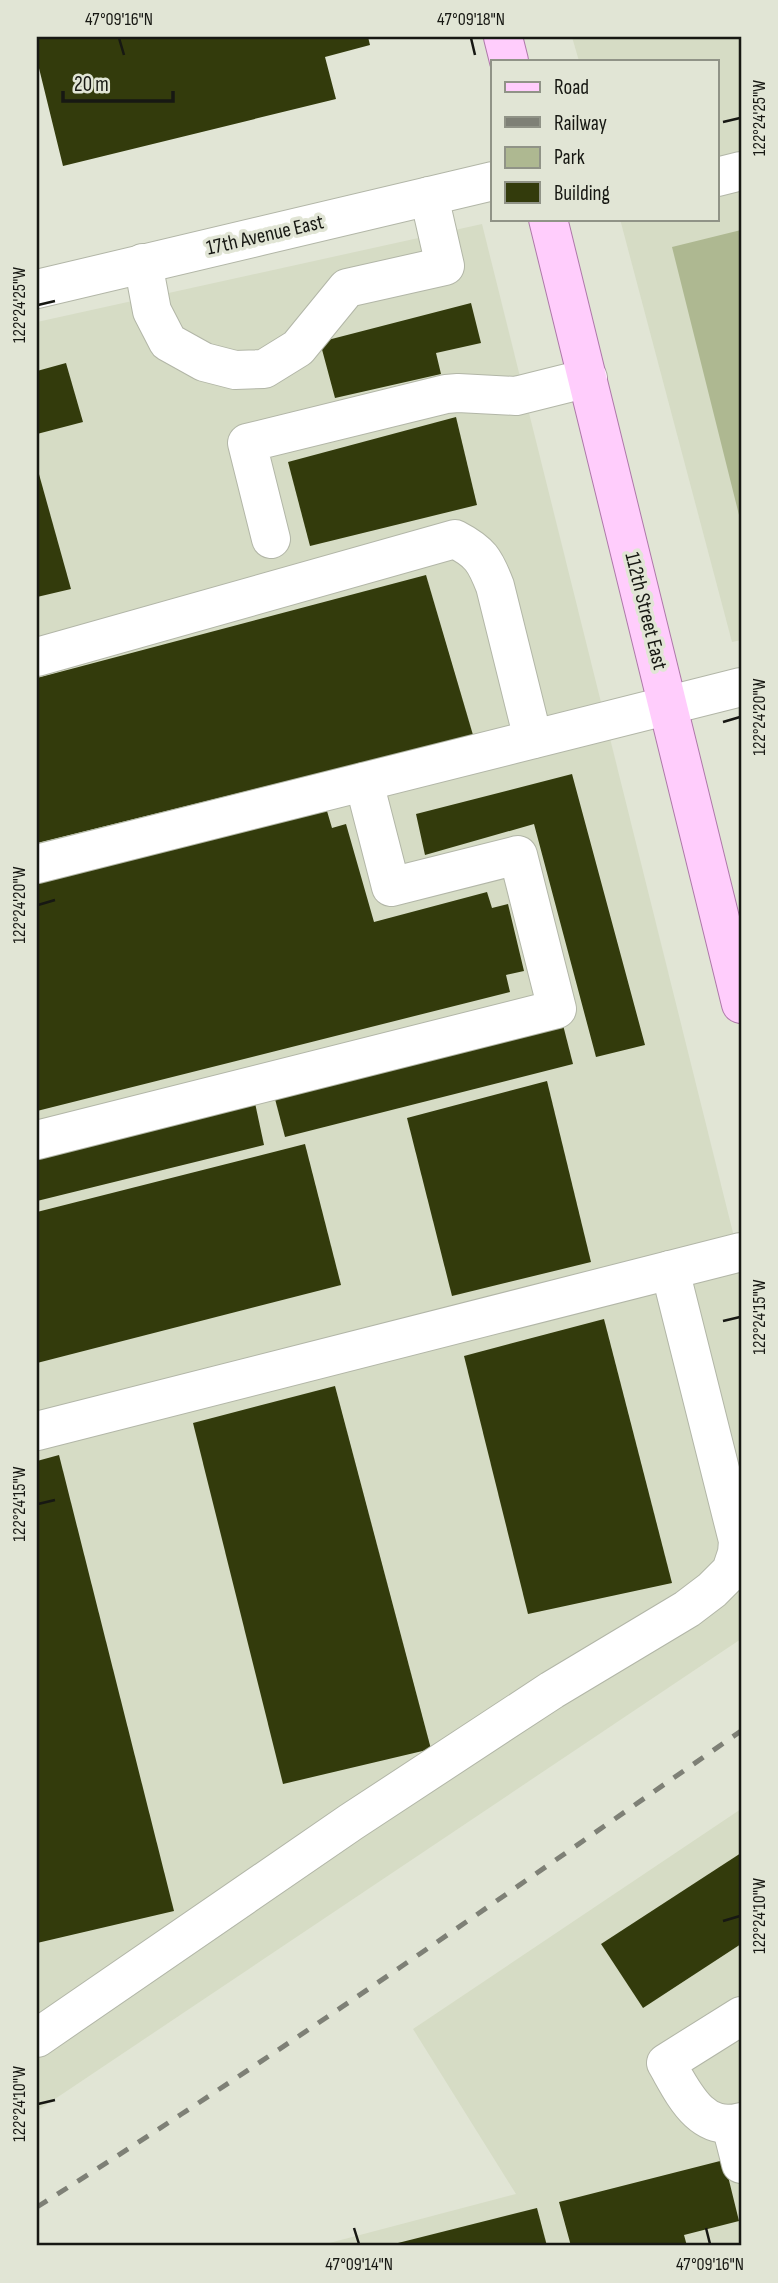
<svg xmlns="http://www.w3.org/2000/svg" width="778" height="2283" font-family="'Sofia Sans Condensed',sans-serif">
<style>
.built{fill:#d6dcc5}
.green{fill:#aeb891}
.building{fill:#333b0c}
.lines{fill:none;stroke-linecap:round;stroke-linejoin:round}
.minor-casing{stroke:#b2b6a7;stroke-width:40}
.major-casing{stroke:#ae78a9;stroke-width:40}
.minor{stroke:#fff;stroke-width:38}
.major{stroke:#ffcdfc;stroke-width:38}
.rail{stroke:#7e8076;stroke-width:5;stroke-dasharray:12 12;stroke-linecap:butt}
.ticks{fill:none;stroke:#171813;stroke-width:2.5}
.labels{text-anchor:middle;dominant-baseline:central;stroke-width:7;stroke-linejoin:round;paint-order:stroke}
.street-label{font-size:21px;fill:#171813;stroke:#e1e5d5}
.neatline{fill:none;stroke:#171813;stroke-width:2.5}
.ticks-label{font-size:18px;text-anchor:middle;fill:#171813}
</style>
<rect width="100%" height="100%" fill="#e1e5d5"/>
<g class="built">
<polygon points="572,37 741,37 741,640 732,642 620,219 717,219 717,61 579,61"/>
<polygon points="482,224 741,1265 741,1639 37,2111 37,322"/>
<polygon points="741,1809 741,2246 318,2246 516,2194 413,2029"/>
</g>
<polygon class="green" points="741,230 741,523 672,247"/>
<g class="building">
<polygon points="37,37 368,37 370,45 325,57 336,99 63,166 37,60"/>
<polygon points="471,303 481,343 436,353 441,374 335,398 320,342"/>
<polygon points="66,363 83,422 37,434 37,371"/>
<polygon points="456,417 477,505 310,546 288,462"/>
<polygon points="37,467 71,589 37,597"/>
<polygon points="426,575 473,735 37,843 37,678"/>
<polygon points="572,774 645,1045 596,1057 534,824 425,855 416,814"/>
<polygon points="327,811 332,828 346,824 374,922 487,892 492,908 508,904 524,971 506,975 510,992 37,1111 37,883"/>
<polygon points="563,1025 573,1064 285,1137 275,1099"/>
<polygon points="547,1081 591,1262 452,1296 407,1118"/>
<polygon points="255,1103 264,1145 37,1201 37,1160"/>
<polygon points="305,1144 341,1285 37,1363 37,1212"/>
<polygon points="604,1319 672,1583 528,1614 464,1356"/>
<polygon points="335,1386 431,1749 283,1784 193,1423"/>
<polygon points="59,1455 174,1911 37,1943 37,1461"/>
<polygon points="741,1853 741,1944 643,2008 601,1944"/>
<polygon points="724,2160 739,2221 684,2235 687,2246 571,2246 559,2202"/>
<polygon points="537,2208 547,2246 390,2246 390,2245"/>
</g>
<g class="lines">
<defs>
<g id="minor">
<polyline points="717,177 741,171"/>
<polyline points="143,263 152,311 168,342 204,362 235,370 264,369 298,348 347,288 445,266 429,196"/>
<polyline points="37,289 493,181"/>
<polyline points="271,539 247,443 446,394 458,393 516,396 588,378"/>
<path d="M37,657L455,539C480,552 485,560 495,586L533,739"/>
<polyline points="37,864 741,687"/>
<polyline points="37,1140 557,1009 518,855 391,887 364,782"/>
<polyline points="37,1431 741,1252"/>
<path d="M741,2016L666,2063C683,2092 700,2133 741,2122"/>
<polyline points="37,2038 351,1822 552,1690 687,1609 712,1590 731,1571 737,1553 738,1541 670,1270"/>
<polyline points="731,2125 741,2164"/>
</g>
<g id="major">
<polyline points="503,37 509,61"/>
<polyline points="548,219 741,1004"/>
</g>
</defs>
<use href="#minor" class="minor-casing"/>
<use href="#major" class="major-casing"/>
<use href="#minor" class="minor"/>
<use href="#major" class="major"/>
<path class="rail" d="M37,2207C277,2056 508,1893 741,1731"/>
</g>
<path class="ticks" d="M119,38L124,55M471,38L475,55M723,122L740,118M38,305L55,301M723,722L740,717M38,905L55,900M723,1321L740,1317M38,1504L55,1500M723,1921L740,1916M38,2104L55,2100M354,2228L359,2244M706,2228L710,2244"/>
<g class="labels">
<g class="street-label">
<text transform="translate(265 235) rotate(-13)">17th Avenue East</text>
<text transform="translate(646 611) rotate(76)">112th Street East</text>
</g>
</g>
<rect width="778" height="2283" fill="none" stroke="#e1e5d5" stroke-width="77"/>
<rect x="491" y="60" width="228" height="161" fill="#e1e5d5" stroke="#909387" stroke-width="2"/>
<rect x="505" y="82" width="35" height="10" fill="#ffcdfc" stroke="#909387" stroke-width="2"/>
<text x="554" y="94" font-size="21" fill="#171813">Road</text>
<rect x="505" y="117" width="35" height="10" fill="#7e8076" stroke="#909387" stroke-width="2"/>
<text x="554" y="130" font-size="21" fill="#171813">Railway</text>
<rect x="505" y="147" width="35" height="21" fill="#aeb891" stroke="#909387" stroke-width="2"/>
<text x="554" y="164" font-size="21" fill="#171813">Park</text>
<rect x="505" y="182" width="35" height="21" fill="#333b0c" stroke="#909387" stroke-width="2"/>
<text x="554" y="200" font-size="21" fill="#171813">Building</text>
<path d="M63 91v10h110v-10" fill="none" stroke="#171813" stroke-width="3.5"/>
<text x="74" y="91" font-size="21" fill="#171813" stroke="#e1e5d5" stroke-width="5" paint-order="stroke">20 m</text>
<rect x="38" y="38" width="702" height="2206" class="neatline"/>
<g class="ticks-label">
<text x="119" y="25">47°09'16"N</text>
<text x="471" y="25">47°09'18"N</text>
<text transform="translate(759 118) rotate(-90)" y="6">122°24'25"W</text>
<text transform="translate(19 305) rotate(-90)" y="6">122°24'25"W</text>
<text transform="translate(759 717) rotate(-90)" y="6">122°24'20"W</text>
<text transform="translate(19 905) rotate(-90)" y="6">122°24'20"W</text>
<text transform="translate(759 1317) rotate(-90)" y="6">122°24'15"W</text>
<text transform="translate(19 1504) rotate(-90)" y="6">122°24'15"W</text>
<text transform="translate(759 1916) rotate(-90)" y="6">122°24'10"W</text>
<text transform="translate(19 2104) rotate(-90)" y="6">122°24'10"W</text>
<text x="359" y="2270">47°09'14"N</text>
<text x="710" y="2270">47°09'16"N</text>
</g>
</svg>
